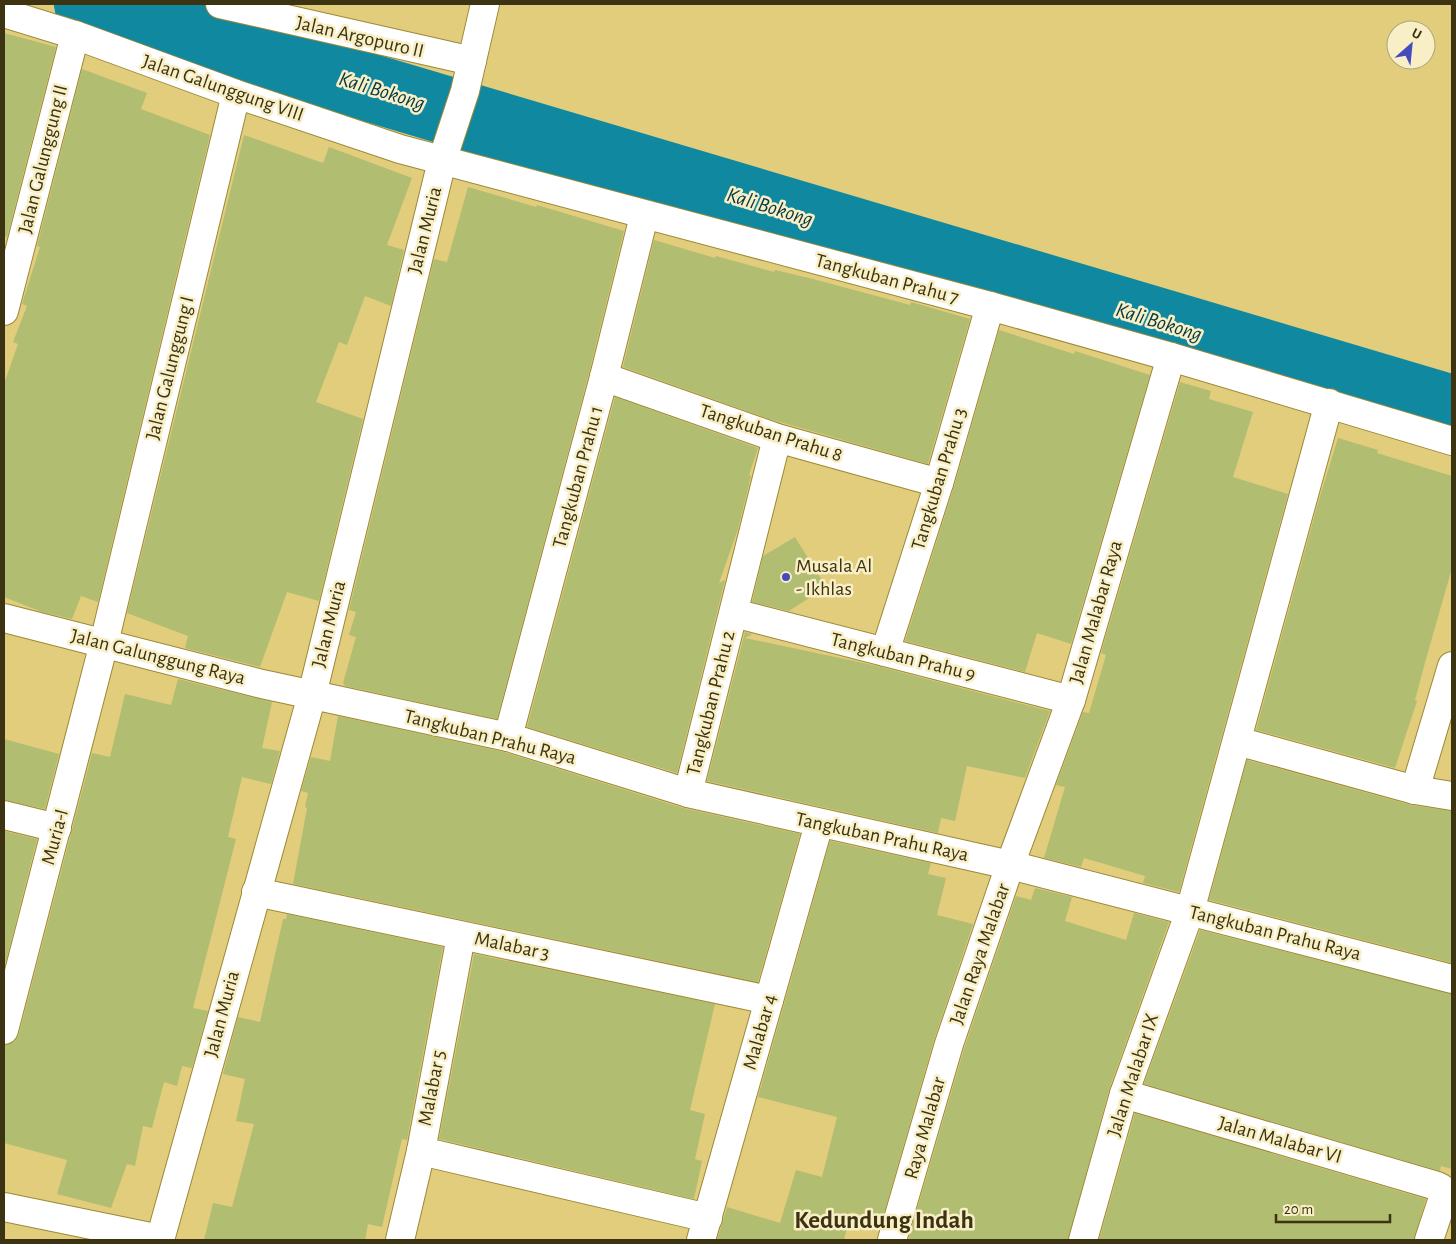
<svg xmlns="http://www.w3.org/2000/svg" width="1456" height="1244" font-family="'Alegreya Sans',sans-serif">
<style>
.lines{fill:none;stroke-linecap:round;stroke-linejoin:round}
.river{stroke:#1089a0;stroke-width:68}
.building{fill:#b1bd71}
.minor-casing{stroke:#9c8937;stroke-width:30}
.minor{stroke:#fff;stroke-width:28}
.poi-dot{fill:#464abf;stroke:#f8efc7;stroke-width:2}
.labels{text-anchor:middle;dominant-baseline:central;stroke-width:5;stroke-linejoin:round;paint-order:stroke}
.street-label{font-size:20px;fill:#3b3311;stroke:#f8efc7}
.poi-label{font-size:20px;fill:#3b3311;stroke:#f8efc7;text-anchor:start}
.water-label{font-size:21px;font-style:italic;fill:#063742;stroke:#f8efc7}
.district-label{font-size:25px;font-weight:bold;fill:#3b3311;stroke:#f8efc7}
</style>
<rect width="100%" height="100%" fill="#e1cd7c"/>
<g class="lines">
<polyline class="river" points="88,4 1452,409"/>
</g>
<g class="building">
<polygon points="4,33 56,47 7,237 4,236"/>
<polygon points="82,69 147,93 141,109 210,135 98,602 81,596 72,619 42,612 4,597 4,384 18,344 13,342 27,306 22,304 40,247 37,246"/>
<polygon points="244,135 323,163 329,147 412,178 387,245 404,250 391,306 365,296 347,345 339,342 316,402 363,419 319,601 287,592 260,667 185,648 188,636 127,613"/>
<polygon points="468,187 536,207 537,205 624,231 589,373 497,719 345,686 343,683 356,637 349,635 356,612 349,610 434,259 447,262"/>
<polygon points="654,240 715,258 716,256 774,272 775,270 813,279 910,305 911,302 970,319 928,464 769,419 623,367"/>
<polygon points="999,330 1074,354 1075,351 1150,375 1071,644 1037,633 1025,672 905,641 954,487"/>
<polygon points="1180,382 1211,391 1209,399 1253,412 1233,477 1288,494 1179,892 1143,883 1145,876 1084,858 1081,867 1044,858 1065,787 1056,785 1083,712 1089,713 1106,655 1101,653"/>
<polygon points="615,397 758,448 749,475 751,476 738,529 719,583 725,580 677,773 527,727"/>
<polygon points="1338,438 1378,450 1377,453 1452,476 1452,568 1426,659 1415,700 1417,701 1395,768 1256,730 1318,503"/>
<polygon points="795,537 826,587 789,611 752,602 763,556"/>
<polygon points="745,632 752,634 745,638 873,665 1050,711 1025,778 967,766 955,821 941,818 938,833 707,781"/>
<polygon points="178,679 272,702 262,748 280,751 271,784 242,777 228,837 236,839 193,1008 208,1011 192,1068 182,1066 177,1086 164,1082 152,1128 143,1126 135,1166 127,1164 111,1208 57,1194 67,1160 4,1143 4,1045 15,1041 19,1034 92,753 110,757 125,694 171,705"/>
<polygon points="338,716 504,752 683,808 800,834 758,982 293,884 307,808 305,807 308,793 301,791 311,757 330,761"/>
<polygon points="4,739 59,754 45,809 4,800"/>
<polygon points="1247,760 1411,805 1452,811 1452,963 1209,900"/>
<polygon points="4,831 37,839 4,969"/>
<polygon points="830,841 931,863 928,874 946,878 937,915 973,924 934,1040 882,1220 851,1212 844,1240 717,1240 727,1207 780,1223 796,1170 822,1177 837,1117 758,1097"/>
<polygon points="1035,888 1072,897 1065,921 1126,940 1134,913 1169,922 1109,1090 1068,1240 908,1240 964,1049 1016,896 1031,900"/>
<polygon points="287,914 443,947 407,1140 402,1139 382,1227 368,1224 365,1240 204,1240 213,1203 232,1207 254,1124 236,1121 245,1079 223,1074 238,1017 260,1022 283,919 286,919"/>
<polygon points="1200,930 1452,994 1452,1169 1441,1166 1440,1171 1144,1084"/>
<polygon points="474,954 715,1004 690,1110 705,1114 695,1159 702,1161 694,1199 439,1139"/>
<polygon points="1135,1113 1426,1199 1414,1240 1099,1240"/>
</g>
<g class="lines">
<defs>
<g id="minor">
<polyline points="220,4 472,61"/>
<polyline points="4,13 75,35 236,94 400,149 990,306 1171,357 1452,441"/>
<polyline points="4,311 75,35"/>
<polyline points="604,377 777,438 939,483"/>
<polyline points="734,613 1071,700"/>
<polyline points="4,618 262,684 508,737 688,793 1010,865 1452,979"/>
<polyline points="885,652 939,483 990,306"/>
<polyline points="508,737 604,377 644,216"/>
<polyline points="1237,741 1415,790 1452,796"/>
<polyline points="1415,790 1452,666"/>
<polyline points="688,793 777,438"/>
<polyline points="4,815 57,828"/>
<polyline points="256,892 769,1000"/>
<polyline points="4,1030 104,643 236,94"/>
<polyline points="1124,1094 1437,1186 1441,1188 1443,1198 1429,1240"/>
<polyline points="421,1151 708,1218"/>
<polyline points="4,1207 160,1239"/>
<polyline points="160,1240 312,695 442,161 465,91 485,4"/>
<polyline points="400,1240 421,1151 461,936"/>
<polyline points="701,1240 819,824"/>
<polyline points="892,1240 949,1044 1010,865 1071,700 1171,357"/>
<polyline points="1083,1240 1124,1094 1190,911 1329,403"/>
</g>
</defs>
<use href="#minor" class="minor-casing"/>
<use href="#minor" class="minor"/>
</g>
<circle class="poi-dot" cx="786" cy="577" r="5"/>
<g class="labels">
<g class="street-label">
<text transform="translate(360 37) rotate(13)">Jalan Argopuro II</text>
<text transform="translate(223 88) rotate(19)">Jalan Galunggung VIII</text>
<text transform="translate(43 159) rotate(-76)">Jalan Galunggung II</text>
<text transform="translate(425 230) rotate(-76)">Jalan Muria</text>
<text transform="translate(887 279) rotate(15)">Tangkuban Prahu 7</text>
<text transform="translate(170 368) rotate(-76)">Jalan Galunggung I</text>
<text transform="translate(771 433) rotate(18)">Tangkuban Prahu 8</text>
<text transform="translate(578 477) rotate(-75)">Tangkuban Prahu 1</text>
<text transform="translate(939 479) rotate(-73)">Tangkuban Prahu 3</text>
<text transform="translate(1096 612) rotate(-74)">Jalan Malabar Raya</text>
<text transform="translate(329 624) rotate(-76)">Jalan Muria</text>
<text transform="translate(158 657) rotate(14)">Jalan Galunggung Raya</text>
<text transform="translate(903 657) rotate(14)">Tangkuban Prahu 9</text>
<text transform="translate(711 703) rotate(-76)">Tangkuban Prahu 2</text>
<text transform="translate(490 737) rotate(14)">Tangkuban Prahu Raya</text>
<text transform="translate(55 837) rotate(-75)">Muria-I</text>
<text transform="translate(882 837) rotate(12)">Tangkuban Prahu Raya</text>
<text transform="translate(1275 933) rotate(14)">Tangkuban Prahu Raya</text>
<text transform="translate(512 946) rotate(12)">Malabar 3</text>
<text transform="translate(980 954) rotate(-71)">Jalan Raya Malabar</text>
<text transform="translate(222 1014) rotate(-75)">Jalan Muria</text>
<text transform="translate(760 1032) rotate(-74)">Malabar 4</text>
<text transform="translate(1133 1075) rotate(-72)">Jalan Malabar IX</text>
<text transform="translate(432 1088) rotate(-79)">Malabar 5</text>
<text transform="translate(925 1128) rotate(-74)">Raya Malabar</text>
<text transform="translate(1280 1140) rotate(16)">Jalan Malabar VI</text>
</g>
<g class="poi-label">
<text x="796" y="566">Musala Al<tspan x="796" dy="23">- Ikhlas</tspan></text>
</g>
<g class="water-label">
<text transform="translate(382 91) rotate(17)">Kali Bokong</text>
<text transform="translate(770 207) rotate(17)">Kali Bokong</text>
<text transform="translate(1159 322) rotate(17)">Kali Bokong</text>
</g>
<g class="district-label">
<text x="884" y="1220">Kedundung Indah</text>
</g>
</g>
<rect width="1456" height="1244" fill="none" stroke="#3b3311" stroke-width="10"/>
<g transform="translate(1411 45) rotate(27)"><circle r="24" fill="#f8efc7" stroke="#aca47e"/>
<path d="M0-4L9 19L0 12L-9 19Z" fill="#464abf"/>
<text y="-8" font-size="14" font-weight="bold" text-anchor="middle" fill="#3b3311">U</text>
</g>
<path d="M1276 1214v8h114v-8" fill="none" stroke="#3b3311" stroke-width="2.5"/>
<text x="1284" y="1214" font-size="15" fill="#3b3311" stroke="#f8efc7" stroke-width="4" paint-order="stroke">20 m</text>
</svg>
